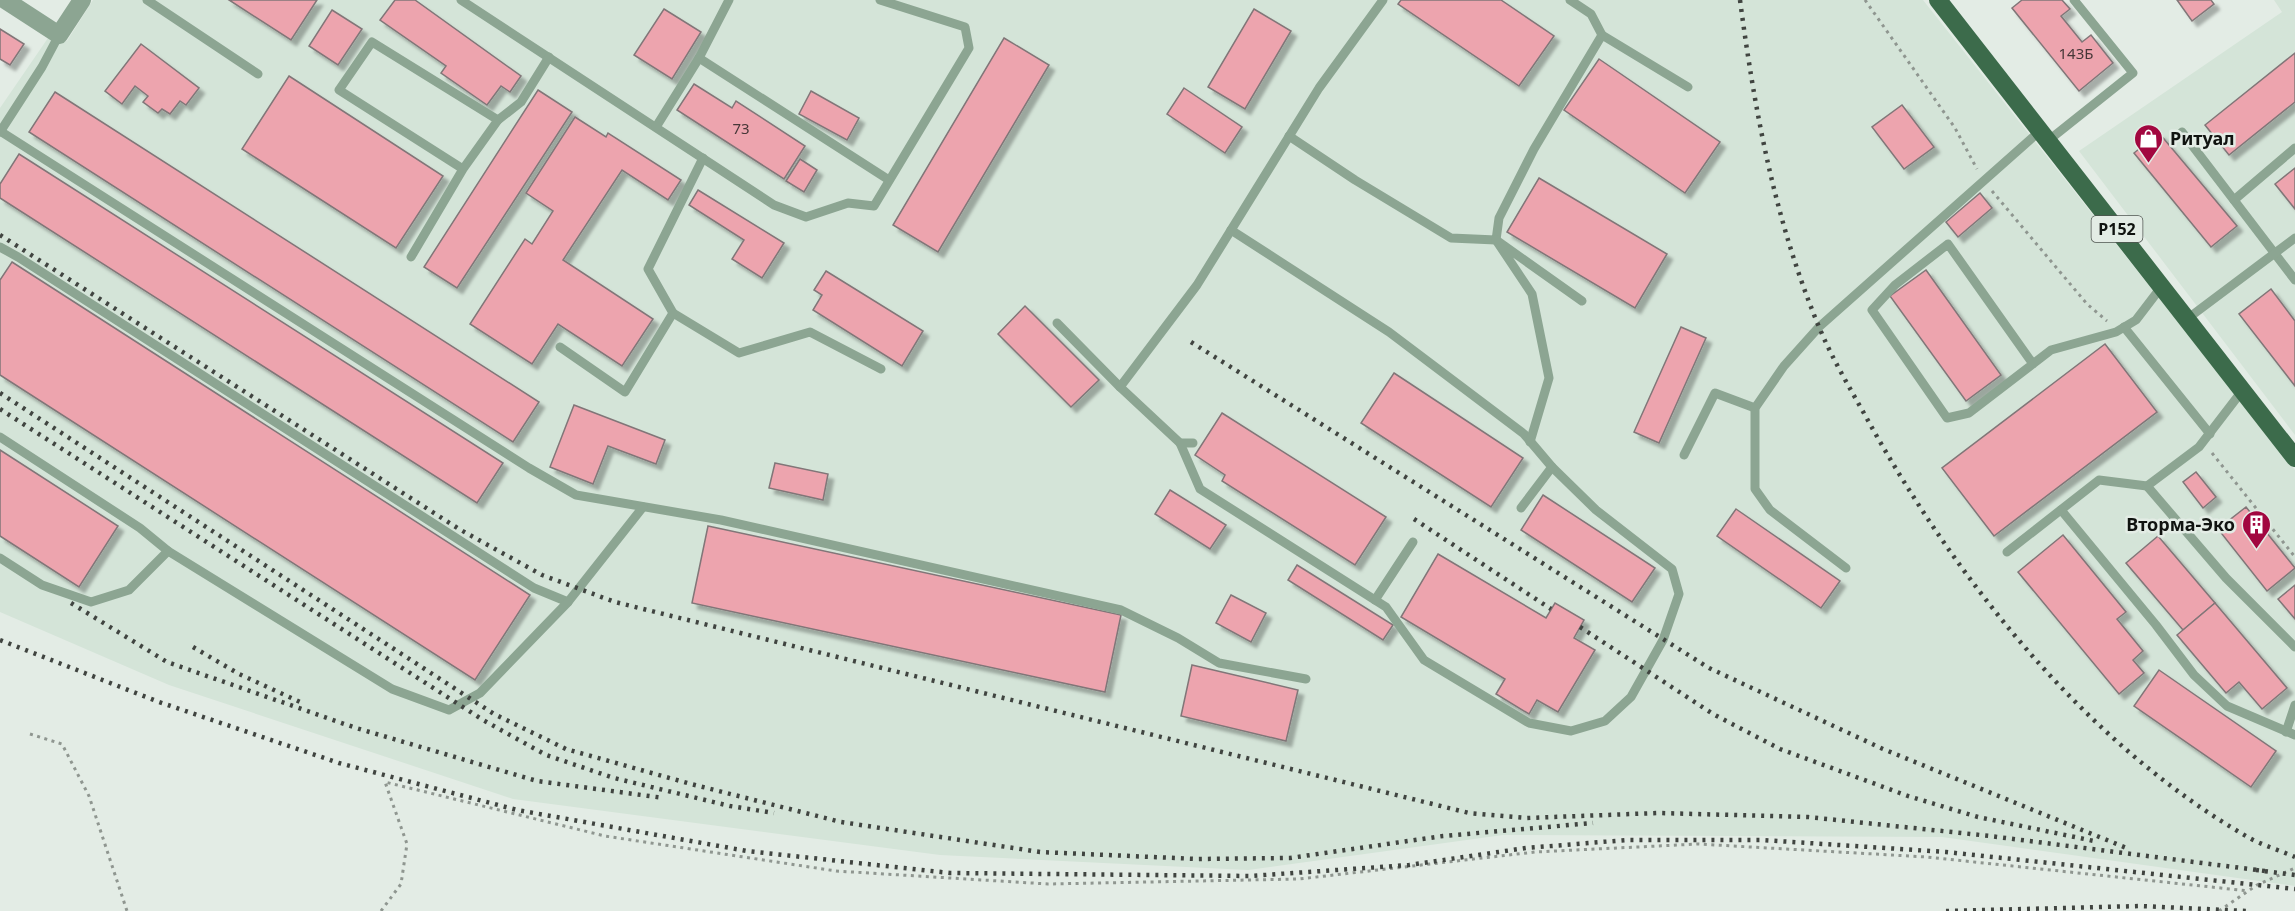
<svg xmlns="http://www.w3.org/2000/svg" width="2295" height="911" font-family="'Noto Sans',sans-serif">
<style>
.built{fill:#d4e4d8}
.building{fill:#eda4ae;stroke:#817678;stroke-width:1.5;filter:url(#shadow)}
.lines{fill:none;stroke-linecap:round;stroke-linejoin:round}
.path{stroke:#8f9690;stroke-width:3;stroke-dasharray:3 4.5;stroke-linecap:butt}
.lane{stroke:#8ca592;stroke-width:9}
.street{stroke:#8ca592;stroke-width:18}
.primary{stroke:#3c6b4b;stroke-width:18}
.rail{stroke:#404440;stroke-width:4.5;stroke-dasharray:3 6;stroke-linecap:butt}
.labels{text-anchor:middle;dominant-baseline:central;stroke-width:5;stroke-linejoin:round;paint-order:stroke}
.number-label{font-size:15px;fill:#473738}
.shield{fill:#e3ece5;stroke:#4f5450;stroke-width:1.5}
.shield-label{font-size:16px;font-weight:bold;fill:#101310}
.poi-label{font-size:18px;font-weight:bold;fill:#101310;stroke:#e3ece5;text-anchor:start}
</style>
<defs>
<filter id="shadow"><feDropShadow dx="5.5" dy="5.5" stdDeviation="1.5" flood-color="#0004"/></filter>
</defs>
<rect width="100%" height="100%" fill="#e3ece5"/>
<g class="built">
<polygon points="93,0 1923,0 2295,470 2295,886 1942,837 1503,835 1248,870 940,855 513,799 169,685 0,612 0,108 48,38 67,41"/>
<polygon points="2274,0 2295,0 2295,435 2079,151 2282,12"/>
</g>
<g class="building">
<polygon points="229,0 317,0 291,40"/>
<polygon points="395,0 415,0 521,76 510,92 501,86 487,105 441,73 446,66 380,20"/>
<polygon points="1401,0 1501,0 1554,36 1519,86 1398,4"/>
<polygon points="2022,0 2062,0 2070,9 2061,16 2082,42 2091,35 2113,63 2079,91 2012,8"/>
<polygon points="2177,0 2211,0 2214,4 2192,21"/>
<polygon points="664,9 701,32 672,79 634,55"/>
<polygon points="1254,9 1291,31 1245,109 1208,87"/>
<polygon points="332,10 362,29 338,65 309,46"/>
<polygon points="0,29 24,44 10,65 0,59"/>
<polygon points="1004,38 1049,65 938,252 893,225"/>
<polygon points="141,44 199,88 186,105 180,101 170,114 162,109 158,113 143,102 148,96 135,86 122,104 105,91"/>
<polygon points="2295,53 2295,102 2229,155 2205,125"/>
<polygon points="1599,59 1720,142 1685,193 1564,110"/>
<polygon points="289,76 443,176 396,248 242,149"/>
<polygon points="694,84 732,108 736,101 805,146 784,179 677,110"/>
<polygon points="1184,88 1242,127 1225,153 1167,114"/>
<polygon points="538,90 572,112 457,288 424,267"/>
<polygon points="811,91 859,118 847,140 799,114"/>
<polygon points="55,92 539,402 513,442 29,132"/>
<polygon points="1902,105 1934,147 1904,169 1872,127"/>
<polygon points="575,117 606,137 608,133 681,180 668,200 622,170 563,260 653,319 622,366 558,324 532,364 470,324 525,239 532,244 553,211 526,193"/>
<polygon points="2159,133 2237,226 2211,247 2134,153"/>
<polygon points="19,154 503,463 477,503 0,198 0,184"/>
<polygon points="800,159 817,170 804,192 786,181"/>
<polygon points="2295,168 2295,209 2275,184"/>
<polygon points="1539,178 1667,254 1635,308 1507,232"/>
<polygon points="698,190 784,243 762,278 732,259 744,240 689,205"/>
<polygon points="1980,193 1992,208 1958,237 1946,222"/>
<polygon points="12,262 530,595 475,680 0,375 0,280"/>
<polygon points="1926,270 2001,375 1966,401 1890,296"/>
<polygon points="826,271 923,331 902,366 813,310 822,295 814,290"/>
<polygon points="2271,289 2295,321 2295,386 2239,314"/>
<polygon points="1025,306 1099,380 1071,407 998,334"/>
<polygon points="1681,327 1706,338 1659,443 1634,432"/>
<polygon points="2105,344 2157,412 1994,536 1942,468"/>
<polygon points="1394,373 1523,458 1491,507 1361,423"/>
<polygon points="574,405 665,440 656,464 608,446 593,484 550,467"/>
<polygon points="1222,413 1386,517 1355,565 1222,481 1225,475 1195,455"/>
<polygon points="0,450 118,526 79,587 0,536"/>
<polygon points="775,463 828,474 823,500 769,488"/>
<polygon points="2196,472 2216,497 2203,508 2183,482"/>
<polygon points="1170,490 1226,525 1210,549 1155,514"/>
<polygon points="1543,495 1655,568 1632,602 1521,530"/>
<polygon points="2246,507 2295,568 2267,591 2218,529"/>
<polygon points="1736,509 1840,581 1821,608 1717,536"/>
<polygon points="708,526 1121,615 1105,692 692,603"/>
<polygon points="2063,535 2126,612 2117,619 2143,651 2133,660 2144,673 2119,694 2018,572"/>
<polygon points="2158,536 2215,603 2183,630 2126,563"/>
<polygon points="1438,554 1546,618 1555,603 1584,620 1574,638 1595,650 1558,712 1537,700 1529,714 1496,694 1505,679 1401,617"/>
<polygon points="1297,565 1393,625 1383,640 1288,580"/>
<polygon points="2295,585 2295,619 2278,599"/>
<polygon points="1231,595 1266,613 1251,642 1216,623"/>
<polygon points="2215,603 2287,688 2262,709 2239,682 2226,693 2177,635"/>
<polygon points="1192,665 1298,690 1286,741 1181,716"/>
<polygon points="2159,670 2276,751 2251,787 2134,706"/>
</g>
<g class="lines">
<g class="path">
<polyline points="1865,0 1955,128 1977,169"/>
<polyline points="1992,191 2087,304 2107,321"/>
<polyline points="2212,453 2295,557"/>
<polyline points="30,734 62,744 89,796 127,911"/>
<polyline points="381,911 401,884 407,844 385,782 605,836 836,871 1048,884 1299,879 1535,852 1698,844 1927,857 2249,891"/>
<polyline points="2219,911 2257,885 2295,868"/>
</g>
<g class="lane">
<polyline points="147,0 258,74"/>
<polyline points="461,0 774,205 806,217 848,203 874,206 969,48 965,27 880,0"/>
<polyline points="1570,0 1591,14 1602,35"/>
<polyline points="699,58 889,180"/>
<polyline points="498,120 521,102 549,57"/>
<polyline points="656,127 699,58 729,0"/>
<polyline points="0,131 529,468 576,495 721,520 1121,610 1178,638 1219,663 1306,679"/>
<polyline points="0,132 42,67 59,35"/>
<polyline points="2182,132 2295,280"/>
<polyline points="1289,136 1355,180 1451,238 1496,240 1499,218 1534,149 1602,35 1688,87"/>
<polyline points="2049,140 2133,73 2074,0"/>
<polyline points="2234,200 2295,148"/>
<polyline points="1231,230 1389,332 1524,434 1552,467 1521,508"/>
<polyline points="0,247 18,257 534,588 568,602"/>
<polyline points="411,257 463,169 339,90 372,42 498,120 463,169"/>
<polyline points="673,313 739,353 810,332 881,369"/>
<polyline points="2187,319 2295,238"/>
<polyline points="1057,323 1120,387"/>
<polyline points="2124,327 2210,434"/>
<polyline points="560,347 625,392 673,313 648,269 703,158"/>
<polyline points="2033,364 1948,244 1895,285 1872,310 1947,418 1969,413 2051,350 2116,332 2136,320 2162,286"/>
<polyline points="0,437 140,528 168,551 392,689 449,710 480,693 568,602 643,507"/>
<polyline points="1530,442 1549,378 1532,294 1496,240 1582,301"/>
<polyline points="1180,443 1200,489 1386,607 1424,660 1529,723 1571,731 1605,721 1631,697 1663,640 1679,594 1672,569 1596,510 1552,467"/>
<polyline points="1193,443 1180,443 1120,387 1197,285 1319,88 1383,0"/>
<polyline points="1684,455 1715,393 1755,408"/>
<polyline points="2147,486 2226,578 2295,647"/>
<polyline points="2061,510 2156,625 2194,675 2227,706 2295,735"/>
<polyline points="2007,552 2099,480 2147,486 2199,447 2242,391"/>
<polyline points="0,558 42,585 91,602 129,590 168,551"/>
<polyline points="1846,568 1770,510 1755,489 1755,408 1784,366 1819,327 2041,130"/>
<polyline points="1375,600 1413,542"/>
<polyline points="2286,732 2295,705"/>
</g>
<polyline class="street" points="5,0 59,35 82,0"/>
<polyline class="primary" points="1938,0 2295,458"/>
<g class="rail">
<path d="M1740,0C1755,113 1775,221 1819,327C1833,361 1853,393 1871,426C1960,584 2087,744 2246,836C2261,845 2279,850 2295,857"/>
<polyline points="0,235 459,529 542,575 615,602 1469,813 1527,818 1658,813 1808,817 1990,836 2265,871"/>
<polyline points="1191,342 1709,668 1883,749 2129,849"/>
<polyline points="0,393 494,714 566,749 691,784 841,822 1040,852 1198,859 1290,858 1443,836 1593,823"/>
<polyline points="0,409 483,720 546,755 614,778 730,806 774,813"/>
<polyline points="1414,519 1551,609"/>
<polyline points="71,603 167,662 356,728 537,781 664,798"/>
<polyline points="1580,627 1713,714 1780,749 1908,796 1978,817 2094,841"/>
<polyline points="0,640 159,702 339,763 517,810 747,851 950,873 1250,876 1409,865 1526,848 1627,840 1762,840 1946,852 2295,889"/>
<polyline points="193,647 239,674 300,702"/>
<polyline points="2256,870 2295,875"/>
<polyline points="1946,911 2141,906 2247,911"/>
</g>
</g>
<defs>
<symbol id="shop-pin" viewBox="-11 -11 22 30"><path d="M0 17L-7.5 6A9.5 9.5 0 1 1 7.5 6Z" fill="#a20740" stroke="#e3ece5"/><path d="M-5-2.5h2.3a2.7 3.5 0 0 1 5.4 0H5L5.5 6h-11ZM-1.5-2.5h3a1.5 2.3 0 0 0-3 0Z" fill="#fff"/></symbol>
<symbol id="building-pin" viewBox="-11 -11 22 30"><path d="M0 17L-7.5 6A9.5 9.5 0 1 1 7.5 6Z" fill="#a20740" stroke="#e3ece5"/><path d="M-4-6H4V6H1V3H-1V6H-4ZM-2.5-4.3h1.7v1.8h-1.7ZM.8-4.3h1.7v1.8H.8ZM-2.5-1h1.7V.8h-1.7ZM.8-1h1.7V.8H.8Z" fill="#fff"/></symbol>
</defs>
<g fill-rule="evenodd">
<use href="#shop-pin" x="2132" y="122" width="33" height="45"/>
<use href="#building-pin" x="2240" y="508" width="33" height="45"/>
</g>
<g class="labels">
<g class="number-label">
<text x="2076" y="53">143Б</text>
<text x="741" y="128">73</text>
</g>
<rect class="shield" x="2091.5" y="216" width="51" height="26" rx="4.5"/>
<g class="shield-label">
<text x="2117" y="229">Р152</text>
</g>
<g class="poi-label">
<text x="2170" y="138">Ритуал</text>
<text x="2235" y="524" text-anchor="end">Вторма-Эко</text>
</g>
</g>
</svg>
